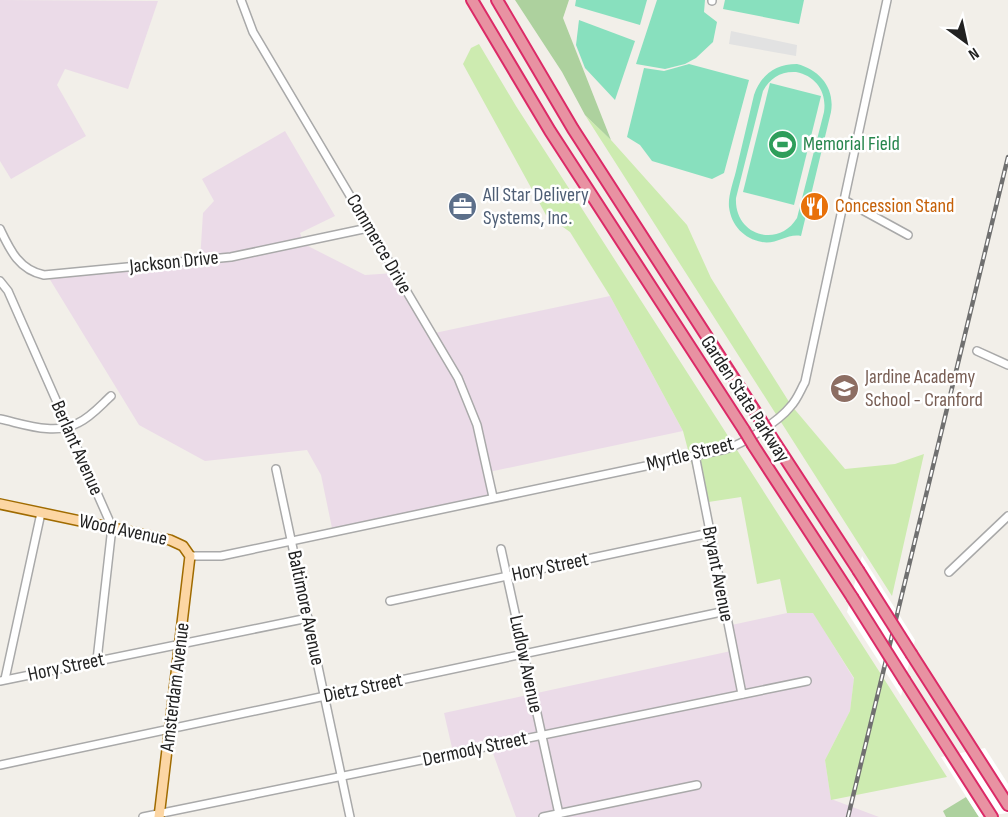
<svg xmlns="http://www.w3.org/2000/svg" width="1008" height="817" font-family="'Sofia Sans Condensed',sans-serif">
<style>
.industrial{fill:#ebdbe8}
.grass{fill:#cdebb0}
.forest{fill:#add19e}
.pitch{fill:#88e0be;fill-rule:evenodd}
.parking{fill:#e2e2e2}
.pier{fill:#fff}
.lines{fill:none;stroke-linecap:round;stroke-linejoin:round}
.minor-casing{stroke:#a9a9a9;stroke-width:10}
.major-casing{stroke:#a06b00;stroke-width:12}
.highway-casing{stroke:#dc2a67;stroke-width:14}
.minor{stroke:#fff;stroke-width:7}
.major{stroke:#fcd6a4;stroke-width:9}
.highway{stroke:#e892a2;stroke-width:10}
.rail-casing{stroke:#707070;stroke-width:4.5}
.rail{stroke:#fff;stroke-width:2;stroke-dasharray:7;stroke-linecap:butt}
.highway-bridge-casing{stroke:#dc2a67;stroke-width:14;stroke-linecap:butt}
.highway-bridge{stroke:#e892a2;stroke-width:10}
.labels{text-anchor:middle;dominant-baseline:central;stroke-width:5;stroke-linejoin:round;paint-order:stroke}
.leisure-label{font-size:20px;fill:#27864d;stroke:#fff;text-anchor:start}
.service-label{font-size:20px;fill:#4e5e75;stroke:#fff;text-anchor:start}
.food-label{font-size:20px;fill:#c56008;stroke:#fff;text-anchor:start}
.street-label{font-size:20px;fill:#222;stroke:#fff}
.education-label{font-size:20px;fill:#785e54;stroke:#fff;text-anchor:start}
</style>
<rect width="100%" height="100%" fill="#f2efe9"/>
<g class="industrial">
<polygon points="0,0 158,1 128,89 65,69 57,85 86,136 11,179 0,161"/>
<polygon points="285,131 335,216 300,233 304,244 365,275 394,273 430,334 610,296 683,431 484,473 488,496 332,528 321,475 307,450 205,461 139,425 49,278 200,261 203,213 214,201 202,179"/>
<polygon points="813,612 854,679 850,711 825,760 831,799 879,817 567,817 566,813 545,817 516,817 490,745 453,752 444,713 731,651 727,626 787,613"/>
</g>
<g class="grass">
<polygon points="479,44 516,106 947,777 831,800 825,760 850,711 854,678 813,613 787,613 780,579 757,584 741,497 702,503 683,431 610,296 570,232 546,215 463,64 471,48"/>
<polygon points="585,115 611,140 687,225 711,278 791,405 845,469 895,464 924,454 892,596"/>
</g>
<g class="forest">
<polygon points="515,0 569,0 563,18 611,140 585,115 562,72"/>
<polygon points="966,797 979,817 946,817 943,811"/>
</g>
<g class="pitch">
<polygon points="576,0 647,0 640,25 575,6"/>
<polygon points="657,0 705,0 704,12 717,22 713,42 696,58 685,64 665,69 636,64"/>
<polygon points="725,0 804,0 799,24 723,9"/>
<polygon points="579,20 635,41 615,100 585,68 576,45"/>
<polygon points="689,64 749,80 724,173 712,179 652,161 640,145 627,137 644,68 664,71"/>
<path d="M797,64C820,70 835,88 831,112L801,236C788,233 776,245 762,242C744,239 731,225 729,207C728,196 733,183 736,171C742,146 748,120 754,95C761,75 775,64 797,64ZM796,72C816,76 827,92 824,112L797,218C778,249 734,235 736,198L763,91C770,78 781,71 796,72Z"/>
<polygon points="770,83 821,96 794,205 743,192"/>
</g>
<polygon class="parking" points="731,31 797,45 796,56 729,44"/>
<g class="pier">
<polygon points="862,556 915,640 901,696 847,612"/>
<polygon points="985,748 1008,784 1008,813 979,817 941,757"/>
</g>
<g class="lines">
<defs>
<g id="minor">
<polyline points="241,0 253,32 458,378 477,425 493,497"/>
<polyline points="712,1 712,0"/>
<polyline points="844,200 908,235"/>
<path d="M0,229C10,250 19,270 44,275L231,257L368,228"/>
<polyline points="0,281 8,291 112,527 97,660"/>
<polyline points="977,351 1008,365"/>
<path d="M0,419C24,424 55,436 78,423C91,417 101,405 111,396"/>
<polyline points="695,455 742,694"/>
<polyline points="276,469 350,817"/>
<polyline points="501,549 559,814"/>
<path d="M190,556H221L726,449C743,444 779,421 790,407C797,400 800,391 805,382L887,0"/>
<polyline points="949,572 1008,516"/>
<polyline points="390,601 710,533"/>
<polyline points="5,679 41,513"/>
<polyline points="0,681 308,618"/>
<polyline points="0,765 726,611"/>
<polyline points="143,817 807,681"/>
<polyline points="543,817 697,785"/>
</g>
<polyline id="major" points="0,504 170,540 183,546 190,556 159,817"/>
<g id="highway">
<polyline points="472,0 550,131 744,430"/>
<polyline points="497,0 573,129 760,419"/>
<polyline points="770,435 858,570"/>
<polyline points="753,445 852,597"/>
<polyline points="912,655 1008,805"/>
<polyline points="905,681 992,817"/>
</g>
</defs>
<use href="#minor" class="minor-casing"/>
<use href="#major" class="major-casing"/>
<use href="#highway" class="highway-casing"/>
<use href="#minor" class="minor"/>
<use href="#major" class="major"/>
<use href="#highway" class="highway"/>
<defs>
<polyline id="rail" points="848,817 1008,157"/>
</defs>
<use href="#rail" class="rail-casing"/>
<use href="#rail" class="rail"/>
<defs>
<g id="highway-bridge">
<polyline points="760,419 770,435"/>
<polyline points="744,430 753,445"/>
<polyline points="858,570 912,655"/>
<polyline points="852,597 905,681"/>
</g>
</defs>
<use href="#highway-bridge" class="highway-bridge-casing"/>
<use href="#highway-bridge" class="highway-bridge"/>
</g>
<defs>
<symbol id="stadium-disc" viewBox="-11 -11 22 22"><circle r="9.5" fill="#2e9e5b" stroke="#fff"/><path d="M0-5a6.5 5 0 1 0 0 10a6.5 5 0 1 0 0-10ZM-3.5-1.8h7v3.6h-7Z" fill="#fff"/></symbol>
<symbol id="office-disc" viewBox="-11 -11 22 22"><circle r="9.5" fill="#5c6f8a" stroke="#fff"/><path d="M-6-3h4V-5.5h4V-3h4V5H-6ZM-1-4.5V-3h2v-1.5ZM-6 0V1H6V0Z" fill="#fff"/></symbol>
<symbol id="restaurant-disc" viewBox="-11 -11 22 22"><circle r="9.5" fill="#e8710a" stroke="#fff"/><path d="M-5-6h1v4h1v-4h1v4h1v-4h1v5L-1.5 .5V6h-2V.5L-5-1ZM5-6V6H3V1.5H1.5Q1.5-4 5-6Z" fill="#fff"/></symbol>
<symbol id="school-disc" viewBox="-11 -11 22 22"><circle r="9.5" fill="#8d6e63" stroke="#fff"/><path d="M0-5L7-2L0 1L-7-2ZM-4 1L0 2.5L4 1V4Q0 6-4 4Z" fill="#fff"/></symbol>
</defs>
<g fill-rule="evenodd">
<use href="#stadium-disc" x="766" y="128" width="33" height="33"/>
<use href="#office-disc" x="446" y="190" width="33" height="33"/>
<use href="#restaurant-disc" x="798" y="190" width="33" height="33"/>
<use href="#school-disc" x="828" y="372" width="33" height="33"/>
</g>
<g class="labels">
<g class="leisure-label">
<text x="803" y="144">Memorial Field</text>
</g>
<g class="service-label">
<text x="483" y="195">All Star Delivery<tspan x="483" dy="23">Systems, Inc.</tspan></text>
</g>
<g class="food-label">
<text x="835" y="206">Concession Stand</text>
</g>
<g class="street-label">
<text transform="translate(379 244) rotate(60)">Commerce Drive</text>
<text transform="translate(174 262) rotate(-6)">Jackson Drive</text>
<text transform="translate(745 399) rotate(57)">Garden State Parkway</text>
<text transform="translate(77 448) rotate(66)">Berlant Avenue</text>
<text transform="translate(690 454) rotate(-14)">Myrtle Street</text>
<text transform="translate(123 530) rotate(12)">Wood Avenue</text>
<text transform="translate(550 567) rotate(-12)">Hory Street</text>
<text transform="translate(718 574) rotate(79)">Bryant Avenue</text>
<text transform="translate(306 608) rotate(78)">Baltimore Avenue</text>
<text transform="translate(526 664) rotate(78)">Ludlow Avenue</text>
<text transform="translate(66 667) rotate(-12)">Hory Street</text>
<text transform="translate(175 687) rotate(-83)">Amsterdam Avenue</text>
<text transform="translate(363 688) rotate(-12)">Dietz Street</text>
<text transform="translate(475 749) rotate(-12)">Dermody Street</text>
</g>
<g class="education-label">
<text x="865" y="377">Jardine Academy<tspan x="865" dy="23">School - Cranford</tspan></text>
</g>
</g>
<g transform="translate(966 42) rotate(147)" stroke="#ffffff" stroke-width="4.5" paint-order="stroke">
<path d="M0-4.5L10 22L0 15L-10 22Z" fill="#222222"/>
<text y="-9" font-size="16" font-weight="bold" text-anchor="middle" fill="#222222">N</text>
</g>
</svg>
